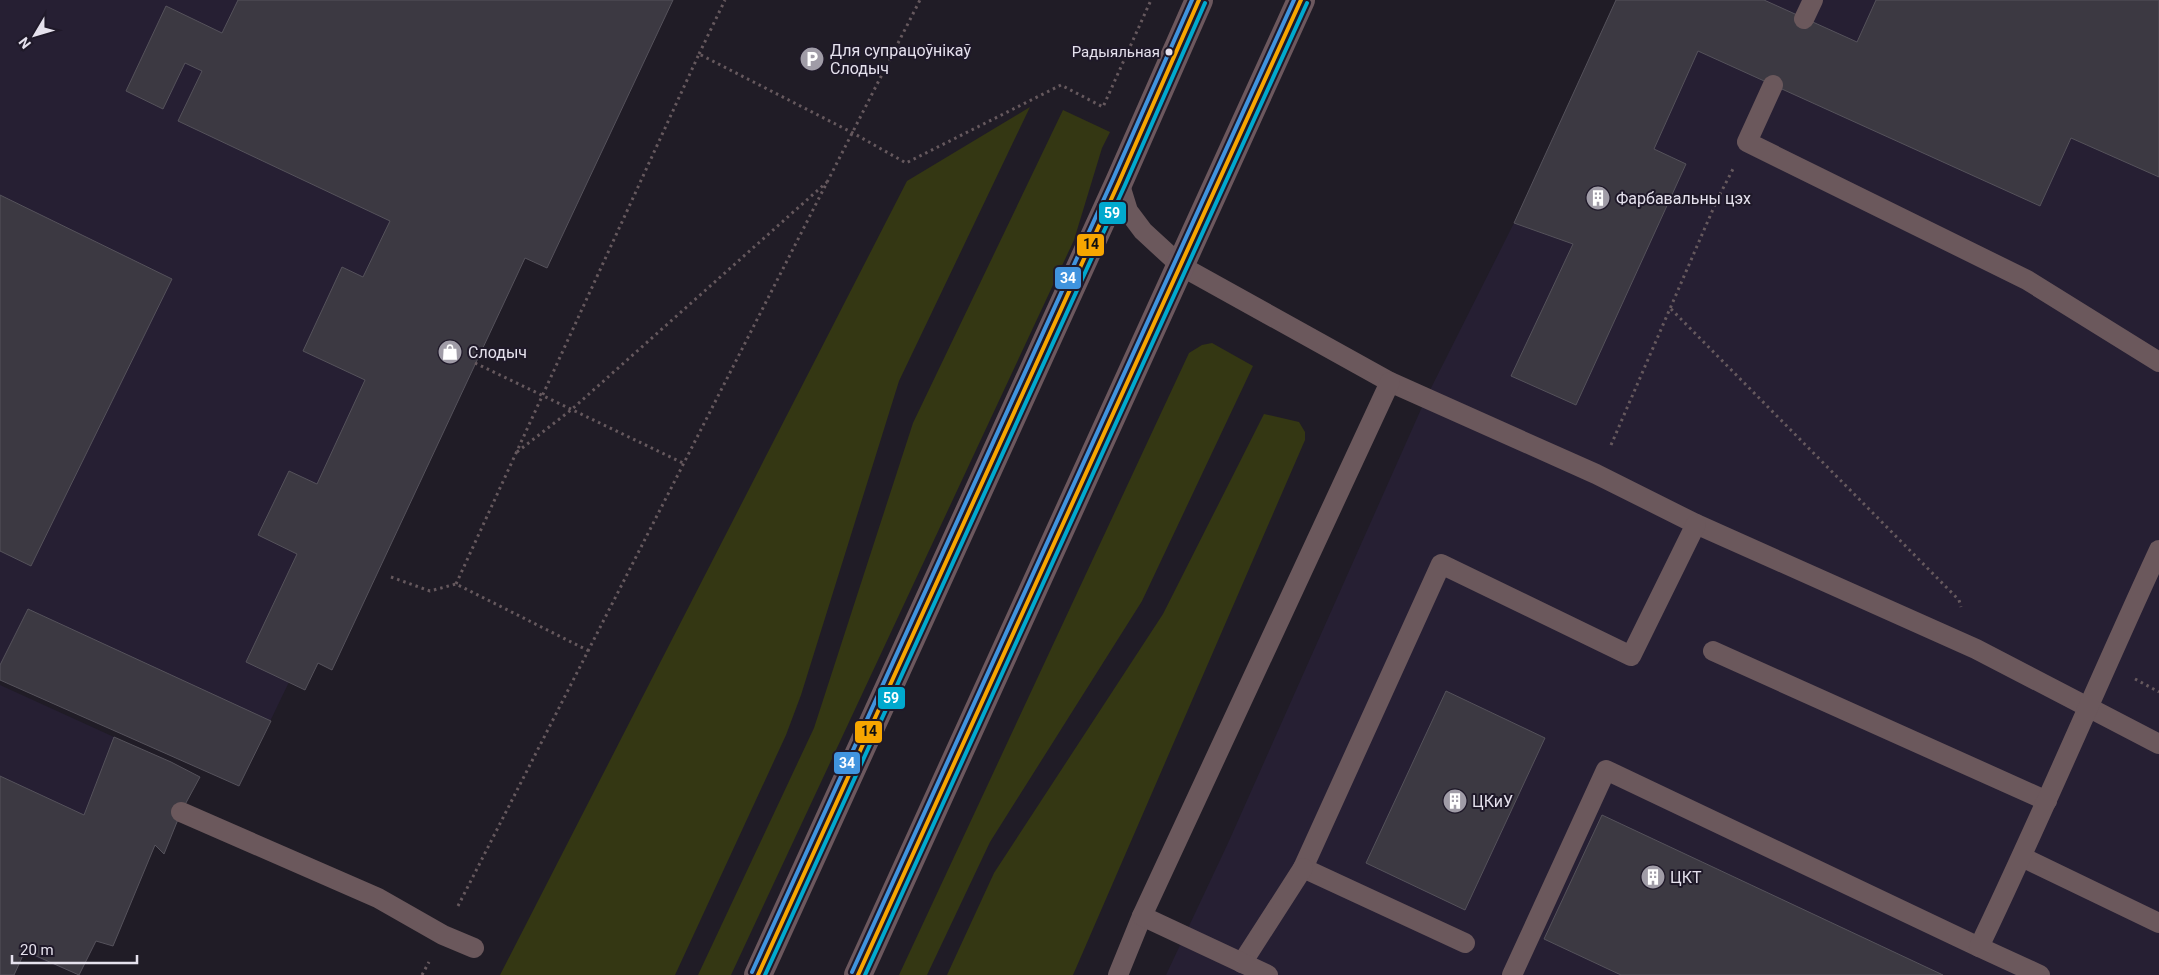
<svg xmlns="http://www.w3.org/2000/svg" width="2159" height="975" font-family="Roboto,sans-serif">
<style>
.built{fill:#261f33}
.green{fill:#343713}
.building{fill:#3c3942;stroke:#55525b}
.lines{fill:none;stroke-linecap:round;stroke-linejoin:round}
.path{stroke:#66595e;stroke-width:3;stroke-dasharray:2.5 4;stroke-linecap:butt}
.service{stroke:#6b585c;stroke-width:20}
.primary{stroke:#6c585e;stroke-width:28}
.bus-1-casing{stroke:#1f1929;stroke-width:8}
.bus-2-casing{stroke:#1f1929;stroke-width:8}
.bus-3-casing{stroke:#1f1929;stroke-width:8}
.bus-1{stroke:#f7a600;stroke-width:4}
.bus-2{stroke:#00a9ce;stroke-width:4}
.bus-3{stroke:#4094de;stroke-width:4}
.bus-dot{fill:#e5e1ed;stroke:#1f1929;stroke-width:2}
.labels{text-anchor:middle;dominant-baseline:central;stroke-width:4;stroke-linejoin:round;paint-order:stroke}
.bus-label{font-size:15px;fill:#e5e1ed;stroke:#1f1929;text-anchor:end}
.poi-label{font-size:16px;fill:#e5e1ed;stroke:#1f1929;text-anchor:start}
.line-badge{stroke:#1f1929;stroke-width:2}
.badge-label{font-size:14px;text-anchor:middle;font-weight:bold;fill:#fff}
.pale-badge-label{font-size:14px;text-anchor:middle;font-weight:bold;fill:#111}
</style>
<rect width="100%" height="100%" fill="#201c26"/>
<g class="built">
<polygon points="0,0 673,0 547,268 525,258 332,670 318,663 289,682 239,786 0,680"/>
<polygon points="1616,0 2159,0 2159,975 1166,975 1229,841 1426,398 1514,223"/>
<polygon points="0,685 114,737 181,812 164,854 155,845 113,946 96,941 79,975 24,953 0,975"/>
</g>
<g class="green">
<polygon points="1030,107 899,381 801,695 786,735 675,975 500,975 907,181"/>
<polygon points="1063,110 1110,132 1102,148 1074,240 731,975 698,975 814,728 913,423"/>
<polygon points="1212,343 1253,366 1142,601 990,842 927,975 899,975 1189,353 1202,345"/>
<polygon points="1264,414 1299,422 1305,432 1305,440 1073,975 947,975 994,873 1163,614"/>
</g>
<g class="building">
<polygon points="238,0 673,0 547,268 525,258 332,670 318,663 305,690 246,662 297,554 258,535 289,471 317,484 365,380 303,351 342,267 363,277 390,221 178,121 202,71 185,63 163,109 126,91 166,6 222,33"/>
<polygon points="1616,0 1764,0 1857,42 1876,0 2159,0 2159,177 2071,138 2040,206 1698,51 1654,149 1686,164 1576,405 1511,376 1573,244 1514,223"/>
<polygon points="0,195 172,279 31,566 0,551"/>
<polygon points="28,609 271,721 239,786 0,680 0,665"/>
<polygon points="1446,691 1545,738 1465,910 1366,863"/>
<polygon points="114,737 171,762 200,777 181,812 164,854 155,845 113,946 96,941 79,975 25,951 14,975 0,975 0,776 84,815"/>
<polygon points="1602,815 1943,975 1621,975 1544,939"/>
</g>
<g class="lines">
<g class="path">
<polyline points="699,54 725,0"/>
<polyline points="1671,309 1959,600 1961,607"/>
<polyline points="475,363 685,464"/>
<polyline points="1611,445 1717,200 1733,169"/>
<polyline points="517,452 571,410 827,182"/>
<polyline points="391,577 430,591 456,584 589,651"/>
<polyline points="456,584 699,54 853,133 906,163 1061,85 1103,107 1151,0"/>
<polyline points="2135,679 2159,692"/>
<polyline points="458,906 920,0"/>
<polyline points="422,975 429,962"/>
</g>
<g class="service">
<polyline points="1804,19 1813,0"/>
<polyline points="1773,85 1747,142 2027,280 2159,362"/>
<polyline points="1119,182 1128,211 1143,231 1181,266 1390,382 1596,474 1696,524 1976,649 2159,744"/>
<polyline points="1713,651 2047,801"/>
<polyline points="181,812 378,898 443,935 474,948"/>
<polyline points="2022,857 2159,923"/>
<polyline points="1465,943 1303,868 1441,564 1631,656 1696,524"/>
<polyline points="1242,963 1303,868"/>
<polyline points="1118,975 1142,916"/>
<polyline points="1268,975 1142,916 1390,382"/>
<polyline points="1512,975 1606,770 1979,947"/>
<path d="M2040,975L1979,947C2042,816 2098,682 2159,550"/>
</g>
<g class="primary">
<polyline points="758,975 1119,182 1199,0"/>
<polyline points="858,975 1301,0"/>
</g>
<defs>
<g id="bus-1">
<polyline points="758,975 1119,182 1199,0"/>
<polyline points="858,975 1301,0"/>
</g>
<g id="bus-2">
<polyline points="765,975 1125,185 1205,3"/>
<polyline points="865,975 1307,3"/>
</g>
<g id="bus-3">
<polyline points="752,972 1113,179 1192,0"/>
<polyline points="852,972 1294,0"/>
</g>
</defs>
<use href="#bus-1" class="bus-1-casing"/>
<use href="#bus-2" class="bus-2-casing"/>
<use href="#bus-3" class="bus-3-casing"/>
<use href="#bus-1" class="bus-1"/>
<use href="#bus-2" class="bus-2"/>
<use href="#bus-3" class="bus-3"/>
</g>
<defs>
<symbol id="parking-disc" viewBox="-11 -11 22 22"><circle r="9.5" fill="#a09ca7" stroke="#1f1929"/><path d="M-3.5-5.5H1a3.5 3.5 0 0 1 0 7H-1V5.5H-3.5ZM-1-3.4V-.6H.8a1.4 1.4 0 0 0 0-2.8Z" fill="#fff"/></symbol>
<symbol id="building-disc" viewBox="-11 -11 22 22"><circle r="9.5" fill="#a09ca7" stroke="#1f1929"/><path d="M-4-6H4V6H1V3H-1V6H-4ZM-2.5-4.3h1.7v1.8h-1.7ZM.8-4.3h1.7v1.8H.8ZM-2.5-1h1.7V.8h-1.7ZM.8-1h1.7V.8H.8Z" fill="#fff"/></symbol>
<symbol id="shop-disc" viewBox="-11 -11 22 22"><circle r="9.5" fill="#a09ca7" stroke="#1f1929"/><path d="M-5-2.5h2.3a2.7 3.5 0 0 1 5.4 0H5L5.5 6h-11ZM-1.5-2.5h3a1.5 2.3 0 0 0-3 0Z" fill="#fff"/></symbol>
</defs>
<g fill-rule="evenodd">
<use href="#parking-disc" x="798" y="45" width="28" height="28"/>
<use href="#building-disc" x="1584" y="184" width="28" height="28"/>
<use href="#shop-disc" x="436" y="338" width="28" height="28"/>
<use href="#building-disc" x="1441" y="787" width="28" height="28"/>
<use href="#building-disc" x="1639" y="863" width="28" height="28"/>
</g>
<circle class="bus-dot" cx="1169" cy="52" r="4.5"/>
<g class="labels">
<g class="bus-label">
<text x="1160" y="52">Радыяльная</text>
</g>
<g class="poi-label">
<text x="830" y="50">Для супрацоўнікаў<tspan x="830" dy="18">Слодыч</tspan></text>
<text x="1616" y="198">Фарбавальны цэх</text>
<text x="468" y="352">Слодыч</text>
<text x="1472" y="801">ЦКиУ</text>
<text x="1670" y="877">ЦКТ</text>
</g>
</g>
<g class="line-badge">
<rect x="1098" y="201" width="29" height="24" rx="5" fill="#00a9ce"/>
<rect x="1076" y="233" width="29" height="24" rx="5" fill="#f7a600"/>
<rect x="1054" y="266" width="28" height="24" rx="5" fill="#4094de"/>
<rect x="877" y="686" width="29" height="24" rx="5" fill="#00a9ce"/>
<rect x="854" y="720" width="29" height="24" rx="5" fill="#f7a600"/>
<rect x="833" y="751" width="28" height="24" rx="5" fill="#4094de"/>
</g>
<g class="badge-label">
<text x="1112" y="218">59</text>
<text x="1068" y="283">34</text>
<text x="891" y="703">59</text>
<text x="847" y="768">34</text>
</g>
<g class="pale-badge-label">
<text x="1091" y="249">14</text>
<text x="869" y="736">14</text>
</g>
<g transform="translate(35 35) rotate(232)" stroke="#1f1929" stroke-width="4" paint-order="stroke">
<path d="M0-4L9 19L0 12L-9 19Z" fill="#e5e1ed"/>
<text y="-8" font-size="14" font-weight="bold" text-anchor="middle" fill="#e5e1ed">N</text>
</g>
<path d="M12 955v8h125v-8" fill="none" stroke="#e5e1ed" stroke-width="2.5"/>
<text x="20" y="955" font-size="15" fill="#e5e1ed" stroke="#1f1929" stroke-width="4" paint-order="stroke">20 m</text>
</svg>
